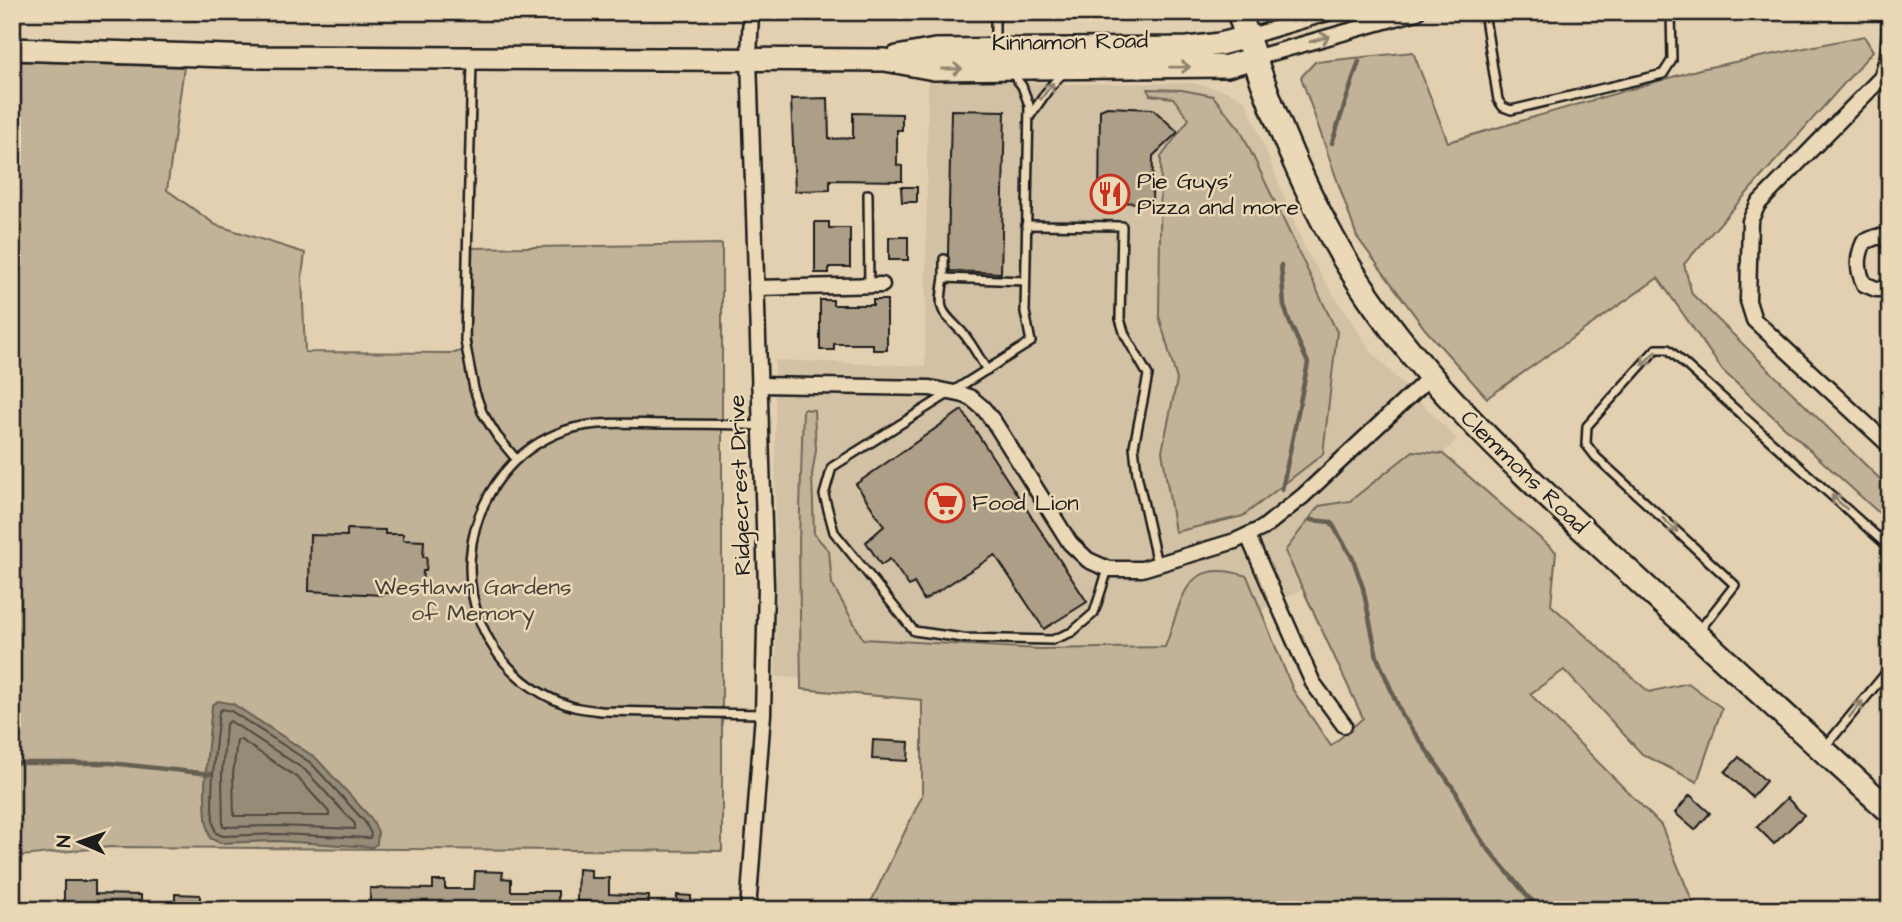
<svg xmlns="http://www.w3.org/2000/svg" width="1902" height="922" font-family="'Architects Daughter',sans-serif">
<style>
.built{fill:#d2c1a4}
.green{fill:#c2b297;stroke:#6f675a;stroke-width:2}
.water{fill:#968b77;stroke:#655f53;stroke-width:2}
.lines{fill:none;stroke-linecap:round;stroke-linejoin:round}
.shore{stroke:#4d4840;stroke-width:2}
.stream{stroke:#655f53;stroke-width:4.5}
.building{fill:#ac9e87;stroke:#1c1c1c;stroke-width:2}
.lane-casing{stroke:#1c1c1c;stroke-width:12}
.street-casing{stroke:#1c1c1c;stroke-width:19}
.secondary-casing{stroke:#1c1c1c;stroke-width:26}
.primary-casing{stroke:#1c1c1c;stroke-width:28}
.lane{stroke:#ebd8b6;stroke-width:7}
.street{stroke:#ebd8b6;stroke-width:14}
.secondary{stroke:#ebd8b6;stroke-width:21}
.primary{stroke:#ebd8b6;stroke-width:23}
.oneway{stroke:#8e8371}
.labels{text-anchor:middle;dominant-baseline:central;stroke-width:5;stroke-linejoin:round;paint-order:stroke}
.street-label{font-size:23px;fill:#1c1c1c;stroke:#ebd8b6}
.poi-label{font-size:23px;fill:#1c1c1c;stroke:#ebd8b6;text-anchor:start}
.park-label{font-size:23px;fill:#46423b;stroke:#ebd8b6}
</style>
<rect width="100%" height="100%" fill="#e3d0b0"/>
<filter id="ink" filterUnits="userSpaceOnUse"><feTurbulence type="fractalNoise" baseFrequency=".0143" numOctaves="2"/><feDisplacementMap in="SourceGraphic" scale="14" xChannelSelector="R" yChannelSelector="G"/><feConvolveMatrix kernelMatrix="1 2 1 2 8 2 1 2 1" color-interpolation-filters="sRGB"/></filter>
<g filter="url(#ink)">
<polygon class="built" points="928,79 1069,84 1192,83 1227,91 1246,101 1305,249 1328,286 1373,354 1457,439 1330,575 1185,650 949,695 776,676 775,360 925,366"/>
<g class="green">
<polygon points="1864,36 1873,51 1684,264 1692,294 1890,489 1890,523 1723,371 1658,278 1487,398 1425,329 1357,237 1301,77 1315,62 1413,52 1448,142 1700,69"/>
<polygon points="12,61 184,67 167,190 216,225 305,253 302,276 305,352 455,353 471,347 468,297 470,248 722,244 722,851 110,847 12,857"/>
<polygon points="1148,89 1182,90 1213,96 1240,129 1337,332 1323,454 1243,516 1175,532 1162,451 1177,380 1159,316 1161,157 1189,119 1173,98 1150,95"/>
<path d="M803,409L814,410L816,450L812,475L814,534L829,551L832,584L863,639L1039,649L1165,647C1183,601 1182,555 1247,576L1293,690L1331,746L1363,718L1285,551L1319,506L1350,501L1413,451L1443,454L1556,552L1551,605L1649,692L1688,683L1722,708L1697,782L1642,754L1564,670L1530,694L1661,825L1696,910H870V904L922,796V700L801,689L799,543Z"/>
</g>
<path class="water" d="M218,701L233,704L316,758L371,818L378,832L377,844L372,847L277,841L220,843L210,838C199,803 209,742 212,705Z"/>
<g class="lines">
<g class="shore">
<path d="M222,709L231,711L311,763L365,822L371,834L370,838L277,834L223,836L216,833C207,811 216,739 219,712Z"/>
<polygon points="230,721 305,770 355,824 355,829 277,826 223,827 222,774 226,724"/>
<polygon points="237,740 241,740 298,778 329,812 329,816 234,816 233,775"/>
</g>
<g class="stream">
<polyline points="1332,143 1359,61"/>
<polyline points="1281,265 1284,306 1290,323 1308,363 1282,490"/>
<polyline points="1311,520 1331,522 1353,559 1363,588 1377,657 1402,715 1456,792 1469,821 1484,844 1528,897 1543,910"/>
<polyline points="12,763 110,763 210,774"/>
</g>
</g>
<g class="building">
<polygon points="828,98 829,139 853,138 853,113 902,114 902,130 897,130 897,165 902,166 902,181 830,180 830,190 795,191 791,99"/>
<polygon points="1107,107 1153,109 1178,132 1153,156 1152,203 1099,202 1100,110"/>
<polygon points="951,110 1005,111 1001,273 950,271 948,255"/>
<polygon points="901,187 917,187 917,202 902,202"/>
<polygon points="815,222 829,222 829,228 850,228 850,267 829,267 829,273 815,273"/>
<rect x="889" y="237" width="19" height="23"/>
<polygon points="820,300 833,300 833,305 873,305 873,300 887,300 887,350 873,350 873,344 834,344 834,350 820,350"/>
<polygon points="962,410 1087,602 1044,629 995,555 924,600 914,583 909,586 890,559 881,565 866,542 884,526 856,484"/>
<polygon points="347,529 385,530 385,534 403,534 403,540 424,541 423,557 427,557 426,571 423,571 422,589 401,588 401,593 382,593 382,595 309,591 310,535 347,536"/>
<polygon points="873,740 909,742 908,761 872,759"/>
<polygon points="1739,757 1766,781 1752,797 1725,772"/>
<polygon points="1690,795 1710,813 1695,830 1675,813"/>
<polygon points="1787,798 1804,815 1774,844 1757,827"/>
<polygon points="578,869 591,870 591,878 609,878 609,894 649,896 648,910 592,910 593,902 577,901"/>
<polygon points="475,871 503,872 502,878 511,879 511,891 558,891 558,910 491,906 491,910 370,910 370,888 433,889 433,881 445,881 445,889 474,889"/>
<polygon points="64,881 95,881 95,894 141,895 141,910 64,910"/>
<polygon points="175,894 200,895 200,910 175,910"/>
<polygon points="677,895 691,896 691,910 676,910"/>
</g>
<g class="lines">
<defs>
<g id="lane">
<polyline points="1484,12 1498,100 1503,107 1511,110 1663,74 1672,60 1671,12"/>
<polyline points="995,48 995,12"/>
<polyline points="472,62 465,341 474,389 482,412 497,436 516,459"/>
<polyline points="1011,72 1022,86 1029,105 1025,312 1031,342 832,467 824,495 834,532 914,631 963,638 1052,640 1072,632 1094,613 1108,569"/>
<polyline points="1030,116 1050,87 1063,73"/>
<polyline points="868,194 869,285"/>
<polyline points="1026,225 1122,226 1120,319 1125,335 1148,375 1134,446 1137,474 1157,564"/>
<polyline points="944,278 944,259"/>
<path d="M987,370C979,358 972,343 962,332C940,309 938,312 944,278L1025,281"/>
<path d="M761,426C729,424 697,424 666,424C630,424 589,419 556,434C528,446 505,467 490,493C443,575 482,680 574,707C583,709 592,710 601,711L762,714"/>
<polyline points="1698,632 1735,585 1596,457 1586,444 1587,426 1656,349 1668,349 1890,548"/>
<polyline points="1825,747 1890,668"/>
</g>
<g id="street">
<polyline points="1890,27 1888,56 1881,78 1758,204 1750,221 1748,301 1754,320 1890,446"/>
<polyline points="1247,37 1331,12"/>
<polyline points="1254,58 1417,12"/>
<path d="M1890,237H1876L1864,242C1857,257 1857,269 1864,284L1876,289H1890"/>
<polyline points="756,288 882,285"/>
<polyline points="759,385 930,388 964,395 971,398 983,408 994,422 1070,543 1088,560 1108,569 1142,569 1235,541 1263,528 1303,496 1430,377"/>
<polyline points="1248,536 1313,683 1344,725"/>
<polyline points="748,910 763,714 766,587 749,58 751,12"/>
</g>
<g id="secondary">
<polyline points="12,49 258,57 885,60 934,69 1227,66 1254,58"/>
<polyline points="897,57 935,50 1188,48 1220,44 1247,37"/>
</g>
<path id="primary" d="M1239,12C1266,97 1299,183 1345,260C1415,376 1515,466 1613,557C1705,642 1797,727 1890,811"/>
</defs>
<use href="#lane" class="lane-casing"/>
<use href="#street" class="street-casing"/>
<use href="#secondary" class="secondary-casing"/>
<use href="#primary" class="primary-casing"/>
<use href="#lane" class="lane"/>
<use href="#street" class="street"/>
<use href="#secondary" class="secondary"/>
<use href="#primary" class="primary"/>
</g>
<defs><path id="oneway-shaft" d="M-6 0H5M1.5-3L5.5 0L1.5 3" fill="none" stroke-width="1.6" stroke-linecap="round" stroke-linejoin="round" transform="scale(1.75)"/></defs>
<g class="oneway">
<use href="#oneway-shaft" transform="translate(1320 39) rotate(-16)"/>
<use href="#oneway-shaft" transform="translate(1180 67) rotate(-1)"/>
<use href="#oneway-shaft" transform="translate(952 69)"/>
<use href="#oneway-shaft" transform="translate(1047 91) rotate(-53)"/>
<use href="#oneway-shaft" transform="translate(1649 358) rotate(135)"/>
<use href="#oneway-shaft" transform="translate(1839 502) rotate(-138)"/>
<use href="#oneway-shaft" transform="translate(1670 525) rotate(43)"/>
<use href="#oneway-shaft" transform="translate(1856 709) rotate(-51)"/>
</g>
</g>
<defs>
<symbol id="restaurant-ring" viewBox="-11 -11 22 22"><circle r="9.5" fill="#ebd8b6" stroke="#c8321e" stroke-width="1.5"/><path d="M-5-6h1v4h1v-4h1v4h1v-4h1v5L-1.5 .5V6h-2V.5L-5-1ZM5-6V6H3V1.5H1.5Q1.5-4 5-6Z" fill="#c8321e"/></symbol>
<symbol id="supermarket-ring" viewBox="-11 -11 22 22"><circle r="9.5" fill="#ebd8b6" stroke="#c8321e" stroke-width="1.5"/><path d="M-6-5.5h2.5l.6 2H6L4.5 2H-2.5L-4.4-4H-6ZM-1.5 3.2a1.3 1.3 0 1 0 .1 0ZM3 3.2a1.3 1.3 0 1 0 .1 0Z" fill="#c8321e"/></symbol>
</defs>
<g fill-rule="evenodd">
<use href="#restaurant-ring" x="1088" y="172" width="44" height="44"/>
<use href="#supermarket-ring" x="923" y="481" width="44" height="44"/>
</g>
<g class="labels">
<g class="street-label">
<text transform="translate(1070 42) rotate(-1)">Kinnamon Road</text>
<text transform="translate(1524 472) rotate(44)">Clemmons Road</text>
<text transform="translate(740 485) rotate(-92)">Ridgecrest Drive</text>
</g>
<g class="poi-label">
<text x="1137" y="181">Pie Guys'<tspan x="1137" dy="26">Pizza and more</tspan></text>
<text x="972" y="503">Food Lion</text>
</g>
<g class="park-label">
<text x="473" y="587">Westlawn Gardens<tspan x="473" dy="26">of Memory</tspan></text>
</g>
</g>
<rect width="1902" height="922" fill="none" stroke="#ebd8b6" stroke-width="42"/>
<rect x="21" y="21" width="1860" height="880" fill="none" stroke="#1c1c1c" stroke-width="2.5" filter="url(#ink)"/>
<g transform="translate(80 842) rotate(272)" stroke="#ebd8b6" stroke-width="5" paint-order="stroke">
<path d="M0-5L12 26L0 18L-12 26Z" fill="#1c1c1c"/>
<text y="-10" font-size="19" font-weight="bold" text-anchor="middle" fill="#1c1c1c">N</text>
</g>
</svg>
